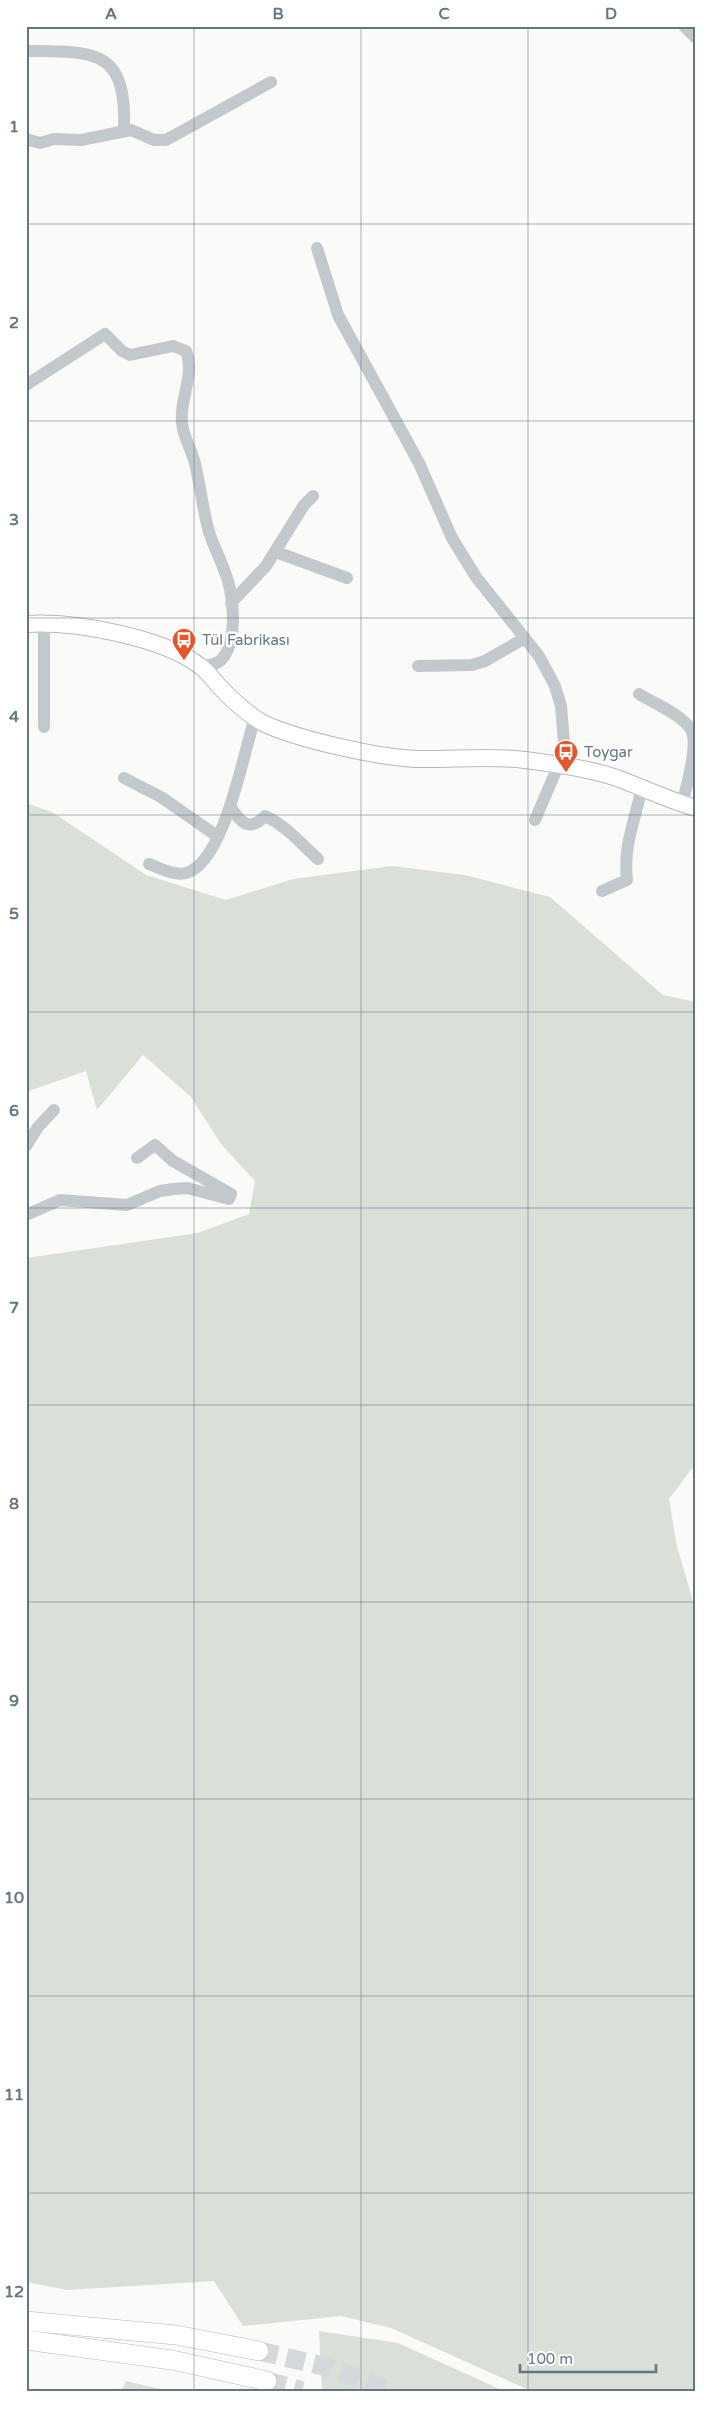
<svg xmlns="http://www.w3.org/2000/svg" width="722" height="2417" font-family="'Varela Round',sans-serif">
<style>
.green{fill:#dadfd7}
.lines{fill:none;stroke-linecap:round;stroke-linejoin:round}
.highway-tunnel{stroke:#d5d9db;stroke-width:19;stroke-dasharray:19 9;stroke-linecap:butt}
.major-casing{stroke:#b5babe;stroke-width:18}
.highway-casing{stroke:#b4b9bd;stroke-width:20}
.minor{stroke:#c3c8cc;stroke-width:12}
.major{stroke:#fff;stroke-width:16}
.highway{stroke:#fff;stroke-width:19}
.grid{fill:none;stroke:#657683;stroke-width:1;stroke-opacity:0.55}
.labels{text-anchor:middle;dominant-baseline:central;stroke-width:5;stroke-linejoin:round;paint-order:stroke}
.poi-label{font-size:15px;fill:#657683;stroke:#fff;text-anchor:start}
.neatline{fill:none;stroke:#657683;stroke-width:2}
.grid-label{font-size:16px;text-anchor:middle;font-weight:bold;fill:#657683}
</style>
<rect width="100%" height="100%" fill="#fafaf8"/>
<g class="green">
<polygon points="26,803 52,812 146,875 226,900 293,879 392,866 465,875 550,897 663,995 696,1002 696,1463 669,1499 677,1547 696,1611 696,2391 531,2391 391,2328 341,2316 243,2326 214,2281 67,2290 26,2282 26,1258 198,1233 249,1214 255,1181 221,1144 191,1097 143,1055 97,1110 86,1071 26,1092"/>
<polygon points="319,2331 398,2343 504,2391 322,2391"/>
<polygon points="126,2381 169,2391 121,2391"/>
</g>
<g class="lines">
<g class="highway-tunnel">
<polyline points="259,2351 323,2366 392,2391"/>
<polyline points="267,2381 302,2391"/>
</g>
<defs>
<path id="major" d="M26,624C74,621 162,637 200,666C207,671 213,679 218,685C231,699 248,715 265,724C300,740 377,757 416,759C452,760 489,755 525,760C555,764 586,768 614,777C642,787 668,800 696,808"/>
<g id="highway">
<polyline points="26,2321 176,2335 259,2351"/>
<polyline points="26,2340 172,2360 267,2381"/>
</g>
</defs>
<use href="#major" class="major-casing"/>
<use href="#highway" class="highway-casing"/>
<g class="minor">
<polyline points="684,26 696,38"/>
<path d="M26,51C96,52 127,48 124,131"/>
<polyline points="26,139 40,143 54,139 81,140 131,130 154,140 166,140 271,82"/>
<polyline points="317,248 338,315 419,463 452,538 476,577 539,656 555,686 561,706 566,767"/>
<path d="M26,385L105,334L122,351L130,355L173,346L186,351C196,376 177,402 183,429C186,442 194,455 196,468C201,490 203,510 209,532C215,551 226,569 230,589C234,608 236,643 222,659C217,665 209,665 201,666"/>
<polyline points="276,552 347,578"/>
<polyline points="231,603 266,566 304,505 313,496"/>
<polyline points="418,666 472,665 485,661 525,638"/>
<path d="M639,694C655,704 679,713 690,728C700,741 686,789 682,804"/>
<polyline points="44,727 44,623"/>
<polyline points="124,778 161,797 217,836"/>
<path d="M230,806C240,822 249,833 265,816C287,826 300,843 318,859"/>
<polyline points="535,820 559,764"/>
<path d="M149,864C160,868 174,876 186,873C225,862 243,753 255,718"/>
<path d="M602,891L627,880C623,845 635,821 642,787"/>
<polyline points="26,1146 38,1127 54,1110"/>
<polyline points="26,1215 60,1200 127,1205 160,1191 174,1189 187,1188 229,1199 231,1194 173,1161 155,1145 137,1158"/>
</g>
<use href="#major" class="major"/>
<use href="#highway" class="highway"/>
</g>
<path class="grid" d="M194,26V2391M361,26V2391M528,26V2391M26,224H696M26,421H696M26,618H696M26,815H696M26,1012H696M26,1208H696M26,1405H696M26,1602H696M26,1799H696M26,1996H696M26,2193H696"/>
<defs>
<symbol id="bus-pin" viewBox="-11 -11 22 30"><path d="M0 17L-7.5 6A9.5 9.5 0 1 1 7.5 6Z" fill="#e4572e" stroke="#fff"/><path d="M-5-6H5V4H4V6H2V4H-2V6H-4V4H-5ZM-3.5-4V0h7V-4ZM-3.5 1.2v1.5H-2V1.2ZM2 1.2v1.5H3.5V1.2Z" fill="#fff"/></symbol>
</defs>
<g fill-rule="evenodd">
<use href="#bus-pin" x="170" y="626" width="28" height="38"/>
<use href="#bus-pin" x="552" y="738" width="28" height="38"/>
</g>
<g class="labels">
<g class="poi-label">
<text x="202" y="640">Tül Fabrikası</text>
<text x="584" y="752">Toygar</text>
</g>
</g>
<rect width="722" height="2417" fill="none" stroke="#ffffff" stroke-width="55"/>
<path d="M520 2364v8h136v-8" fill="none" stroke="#657683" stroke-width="2.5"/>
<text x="527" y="2364" font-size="15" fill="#657683" stroke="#ffffff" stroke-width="4" paint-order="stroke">100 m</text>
<rect x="28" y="28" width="666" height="2362" class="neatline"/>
<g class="grid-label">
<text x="111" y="19">A</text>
<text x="278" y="19">B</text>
<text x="444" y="19">C</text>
<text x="611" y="19">D</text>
<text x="14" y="132">1</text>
<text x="14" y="328">2</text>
<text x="14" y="525">3</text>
<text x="14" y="722">4</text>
<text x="14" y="919">5</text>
<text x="14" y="1116">6</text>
<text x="14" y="1313">7</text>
<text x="14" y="1509">8</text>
<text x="14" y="1706">9</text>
<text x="14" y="1903">10</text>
<text x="14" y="2100">11</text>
<text x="14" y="2297">12</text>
</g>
</svg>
